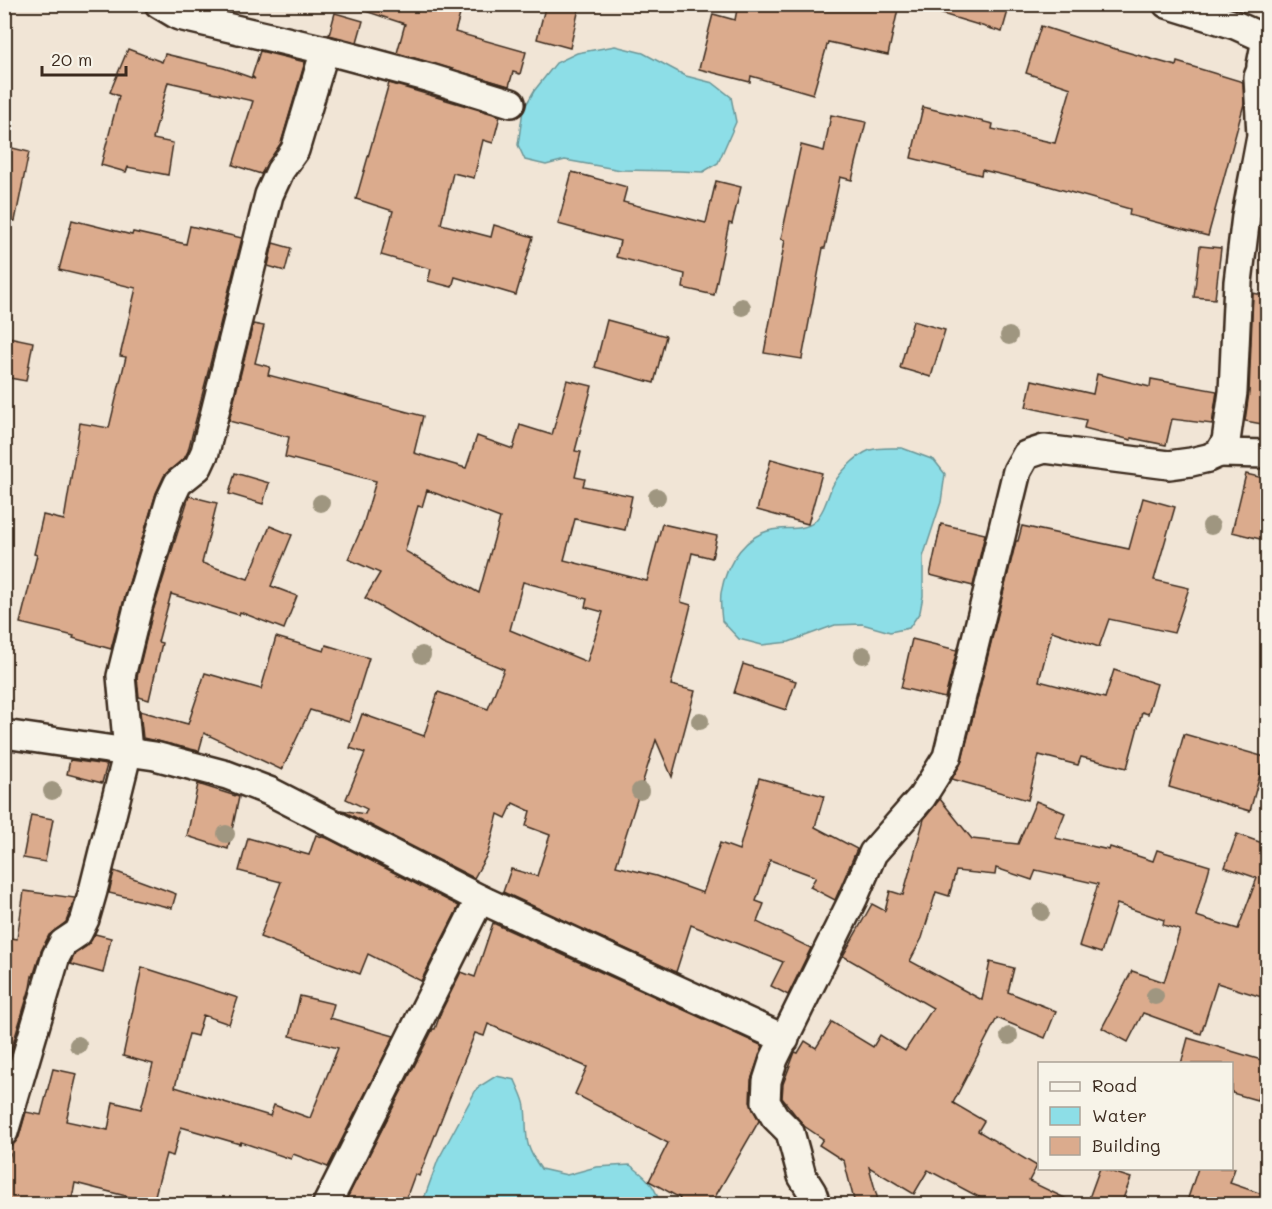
<svg xmlns="http://www.w3.org/2000/svg" width="1272" height="1209" font-family="Mali,sans-serif">
<style>
.water{fill:#8ddee7;stroke:#6c9697;stroke-width:1.5}
.building{fill:#dbab8d;stroke:#3b2a1e;stroke-width:1.5;fill-rule:evenodd}
.lines{fill:none;stroke-linecap:round;stroke-linejoin:round}
.street-casing{stroke:#3b2a1e;stroke-width:32}
.street{stroke:#f7f3e8;stroke-width:27}
.tree{fill:#9f9680}
</style>
<rect width="100%" height="100%" fill="#f1e5d6"/>
<filter id="ink" filterUnits="userSpaceOnUse"><feTurbulence type="fractalNoise" baseFrequency=".0167" numOctaves="2"/><feDisplacementMap in="SourceGraphic" scale="12" xChannelSelector="R" yChannelSelector="G"/><feConvolveMatrix kernelMatrix="1 2 1 2 8 2 1 2 1" color-interpolation-filters="sRGB"/></filter>
<g filter="url(#ink)">
<g class="water">
<polygon points="615,46 643,53 686,76 713,83 731,97 736,122 718,163 703,172 678,171 621,170 565,160 546,165 525,160 518,145 523,110 534,91 556,63 577,53"/>
<path d="M902,448L934,460L945,474L941,502L923,557V596L920,612L909,628L890,632L862,624L835,625L789,642L762,645L739,639L722,621C721,612 720,601 721,593C726,563 747,531 779,529C790,528 805,530 814,522C823,513 827,500 831,489C837,475 855,456 870,450C879,447 892,448 902,448Z"/>
<path d="M496,1076L515,1080C518,1088 524,1098 525,1107C528,1137 522,1142 541,1169L567,1175L596,1167L630,1165C644,1175 657,1186 659,1204H422L438,1160L477,1088Z"/>
</g>
<g class="building">
<polygon points="359,4 463,4 455,32 526,52 520,74 513,72 509,86 397,53 405,24 359,9"/>
<polygon points="546,4 580,4 570,48 537,39"/>
<polygon points="738,4 878,4 898,9 888,55 828,42 813,94 751,76 750,82 699,69 713,14 735,20"/>
<polygon points="930,4 1010,4 1002,32 929,10"/>
<polygon points="335,13 363,21 357,42 329,35"/>
<polygon points="1041,26 1084,40 1176,66 1177,62 1243,82 1244,104 1208,236 1129,215 1130,209 1038,183 982,170 981,175 911,158 923,107 993,124 992,129 1055,143 1071,88 1026,73"/>
<polygon points="128,49 162,62 165,54 224,68 255,79 252,76 260,51 305,62 281,143 261,174 233,165 253,101 168,82 153,139 173,143 168,175 128,167 126,172 101,165 119,96 110,92"/>
<polygon points="389,83 500,116 493,143 483,140 474,178 453,173 441,224 491,237 494,225 533,237 516,295 455,277 452,287 428,281 431,269 381,255 393,211 356,199"/>
<polygon points="831,115 866,122 852,180 840,177 825,248 823,248 802,359 764,353 785,240 781,239 801,145 824,151"/>
<polygon points="4,146 29,152 15,221 4,220"/>
<polygon points="572,172 627,187 623,202 706,223 716,181 741,187 732,224 729,223 714,295 683,288 685,274 616,257 620,241 558,224"/>
<polygon points="72,220 132,235 133,232 186,244 190,226 242,238 188,451 185,457 164,476 156,493 123,603 111,649 73,638 74,636 20,623 37,555 34,554 43,515 64,520 80,423 109,428 126,357 120,356 136,288 59,270"/>
<polygon points="273,243 291,248 285,271 268,266"/>
<polygon points="1200,246 1221,248 1215,299 1194,297"/>
<polygon points="1253,293 1268,296 1268,425 1245,421 1249,393"/>
<polygon points="607,320 666,336 654,383 595,367"/>
<polygon points="913,321 945,330 931,377 900,368"/>
<path d="M253,324L264,326L255,363L270,367L268,375L423,416L414,453L466,468L477,436L513,449L520,425L552,435L567,380L592,386L575,451L581,452L575,477L585,479L583,486L632,496L625,530L575,519L564,560L647,581L662,524L717,536L712,558L692,553L681,602L691,605L671,685L695,691L672,777L656,740L616,866L656,876L703,893L720,843L739,850L759,778L824,796L815,827L857,849L835,900L810,887L816,877L770,860L756,901L764,904L757,922L811,948L788,995L771,986L783,962L691,925L676,972L503,892L511,869L537,876L550,835L526,826L530,811L513,803L506,818L498,814L488,853L474,878L341,810L365,814L367,809L346,799L365,753L350,748L362,714L424,736L438,692L488,709L504,669L443,644L365,598L380,573L348,559L363,525L376,481L285,457L289,437L229,421ZM427,490L500,518L479,593L405,551L418,506L422,507ZM523,582L587,599L585,607L603,612L587,662L510,630Z"/>
<polygon points="4,336 33,342 26,381 4,377"/>
<polygon points="1097,374 1150,387 1151,379 1217,391 1212,424 1172,419 1166,445 1131,438 1131,440 1084,428 1086,420 1026,407 1032,380 1093,394"/>
<polygon points="771,459 822,473 808,524 757,510"/>
<polygon points="235,473 269,483 263,504 229,494"/>
<polygon points="1246,474 1268,479 1268,541 1232,532"/>
<polygon points="189,496 217,503 202,563 248,579 270,526 292,535 271,586 297,596 284,629 240,612 239,615 171,594 158,642 162,643 149,700 139,697 137,677 153,611"/>
<polygon points="1143,498 1175,507 1154,580 1189,588 1174,633 1109,619 1099,647 1052,631 1039,681 1105,698 1114,670 1157,684 1148,714 1142,712 1127,768 1081,757 1078,765 1039,755 1028,800 952,779 962,761 1016,541 1018,541 1022,526 1129,549"/>
<polygon points="941,524 985,534 973,586 930,575"/>
<polygon points="276,637 324,651 326,645 369,658 349,722 310,710 282,770 204,733 199,751 143,738 140,711 188,724 205,673 261,689"/>
<polygon points="912,639 957,650 945,698 901,688"/>
<polygon points="743,664 796,681 786,710 734,693"/>
<polygon points="1184,734 1265,757 1250,811 1169,787"/>
<polygon points="70,760 107,765 102,783 67,774"/>
<polygon points="198,784 239,797 228,849 187,836"/>
<polygon points="940,799 972,839 1018,844 1036,801 1065,813 1055,838 1109,850 1110,847 1153,861 1157,850 1210,866 1196,916 1238,929 1257,878 1225,867 1237,834 1268,845 1268,999 1217,983 1201,1034 1143,1013 1128,1042 1102,1028 1132,971 1164,982 1180,930 1163,925 1164,920 1117,904 1101,953 1079,946 1098,884 1036,870 1032,880 996,868 995,875 956,871 949,896 936,892 922,938 910,961 982,1000 990,962 1014,968 1008,992 1056,1011 1045,1038 997,1018 953,1103 984,1121 978,1131 1037,1166 1029,1181 1077,1204 992,1204 928,1170 914,1194 869,1167 879,1204 855,1204 844,1161 819,1145 823,1139 804,1126 782,1098 783,1084 795,1052 798,1053 805,1041 816,1048 832,1022 873,1047 880,1035 905,1051 933,1008 843,956 872,904 885,911 890,891 903,895 924,819"/>
<polygon points="31,815 53,819 45,862 23,858"/>
<polygon points="316,835 329,839 459,906 421,981 368,954 360,974 260,937 281,882 239,871 248,838 309,855"/>
<polygon points="114,871 176,894 172,908 109,893"/>
<polygon points="24,891 75,898 66,922 49,935 41,951 33,977 32,976 30,988 4,1073 4,937 17,939"/>
<polygon points="493,923 763,1046 751,1080 750,1102 759,1121 711,1204 676,1204 680,1198 649,1181 668,1143 575,1094 587,1067 488,1024 484,1036 475,1033 419,1176 415,1174 404,1204 344,1204 433,1029 435,1029 441,1012 461,972 475,977"/>
<polygon points="95,934 111,938 103,973 70,964 75,954 87,946"/>
<polygon points="142,967 238,998 229,1024 203,1015 197,1036 189,1034 175,1087 270,1116 274,1105 310,1118 338,1048 290,1036 300,996 334,1004 330,1018 394,1036 328,1167 293,1154 291,1159 241,1142 240,1144 181,1127 173,1156 166,1154 153,1203 75,1183 71,1204 4,1204 4,1174 10,1154 6,1153 8,1147 14,1144 19,1137 26,1112 41,1115 53,1069 77,1074 66,1121 108,1130 113,1102 141,1109 153,1064 123,1056"/>
<polygon points="1188,1038 1268,1062 1257,1100 1232,1093 1232,1064 1181,1064"/>
<polygon points="1100,1168 1131,1178 1121,1204 1109,1204 1089,1198"/>
<polygon points="1198,1168 1235,1168 1230,1183 1268,1196 1268,1204 1186,1204"/>
</g>
<g class="lines">
<defs>
<g id="street">
<polyline points="1167,4 1235,25 1266,39 1261,65"/>
<polyline points="325,50 430,78 511,103"/>
<polyline points="1219,453 1268,454"/>
<polyline points="4,734 155,756 227,775 269,791 480,899 785,1039"/>
<polyline points="4,1132 56,956 63,943 78,933 85,919 93,891 128,751 121,676 138,607 170,500 178,483 198,467 205,452 269,195 280,171 295,150 325,50 179,16 159,4"/>
<polyline points="327,1204 480,899"/>
<polyline points="816,1204 812,1192 802,1176 790,1132 775,1117 766,1102 767,1081 774,1059 854,897 873,853 922,797 947,757 1017,471 1026,455 1044,449 1169,465 1191,462 1208,458 1219,453 1226,441 1233,392 1238,282 1246,216 1261,136 1258,77 1268,52"/>
</g>
</defs>
<use href="#street" class="street-casing"/>
<use href="#street" class="street"/>
</g>
<g class="tree">
<circle cx="742" cy="307" r="9"/>
<circle cx="1009" cy="336" r="9"/>
<circle cx="657" cy="497" r="9"/>
<circle cx="321" cy="503" r="9"/>
<circle cx="1211" cy="526" r="9"/>
<circle cx="422" cy="655" r="9"/>
<circle cx="863" cy="655" r="9"/>
<circle cx="700" cy="721" r="9"/>
<circle cx="52" cy="791" r="9"/>
<circle cx="640" cy="791" r="9"/>
<circle cx="226" cy="834" r="9"/>
<circle cx="1041" cy="912" r="9"/>
<circle cx="1155" cy="996" r="9"/>
<circle cx="1009" cy="1036" r="9"/>
<circle cx="78" cy="1045" r="9"/>
</g>
</g>
<rect width="1272" height="1209" fill="none" stroke="#f7f3e8" stroke-width="24"/>
<rect x="12" y="12" width="1248" height="1185" fill="none" stroke="#3b2a1e" stroke-width="2" filter="url(#ink)"/>
<rect x="1038" y="1062" width="195" height="108" fill="#f7f3e8" stroke="#aca397" stroke-width="1.5"/>
<rect x="1050" y="1082" width="30" height="9" fill="#f7f3e8" stroke="#aca397" stroke-width="1.5"/>
<text x="1092" y="1092" font-size="18" fill="#3b2a1e">Road</text>
<rect x="1050" y="1107" width="30" height="18" fill="#8ddee7" stroke="#aca397" stroke-width="1.5"/>
<text x="1092" y="1122" font-size="18" fill="#3b2a1e">Water</text>
<rect x="1050" y="1137" width="30" height="18" fill="#dbab8d" stroke="#aca397" stroke-width="1.5"/>
<text x="1092" y="1152" font-size="18" fill="#3b2a1e">Building</text>
<path d="M42 66v9h84v-9" fill="none" stroke="#3b2a1e" stroke-width="3"/>
<text x="51" y="66" font-size="18" fill="#3b2a1e" stroke="#f7f3e8" stroke-width="4.5" paint-order="stroke">20 m</text>
</svg>
